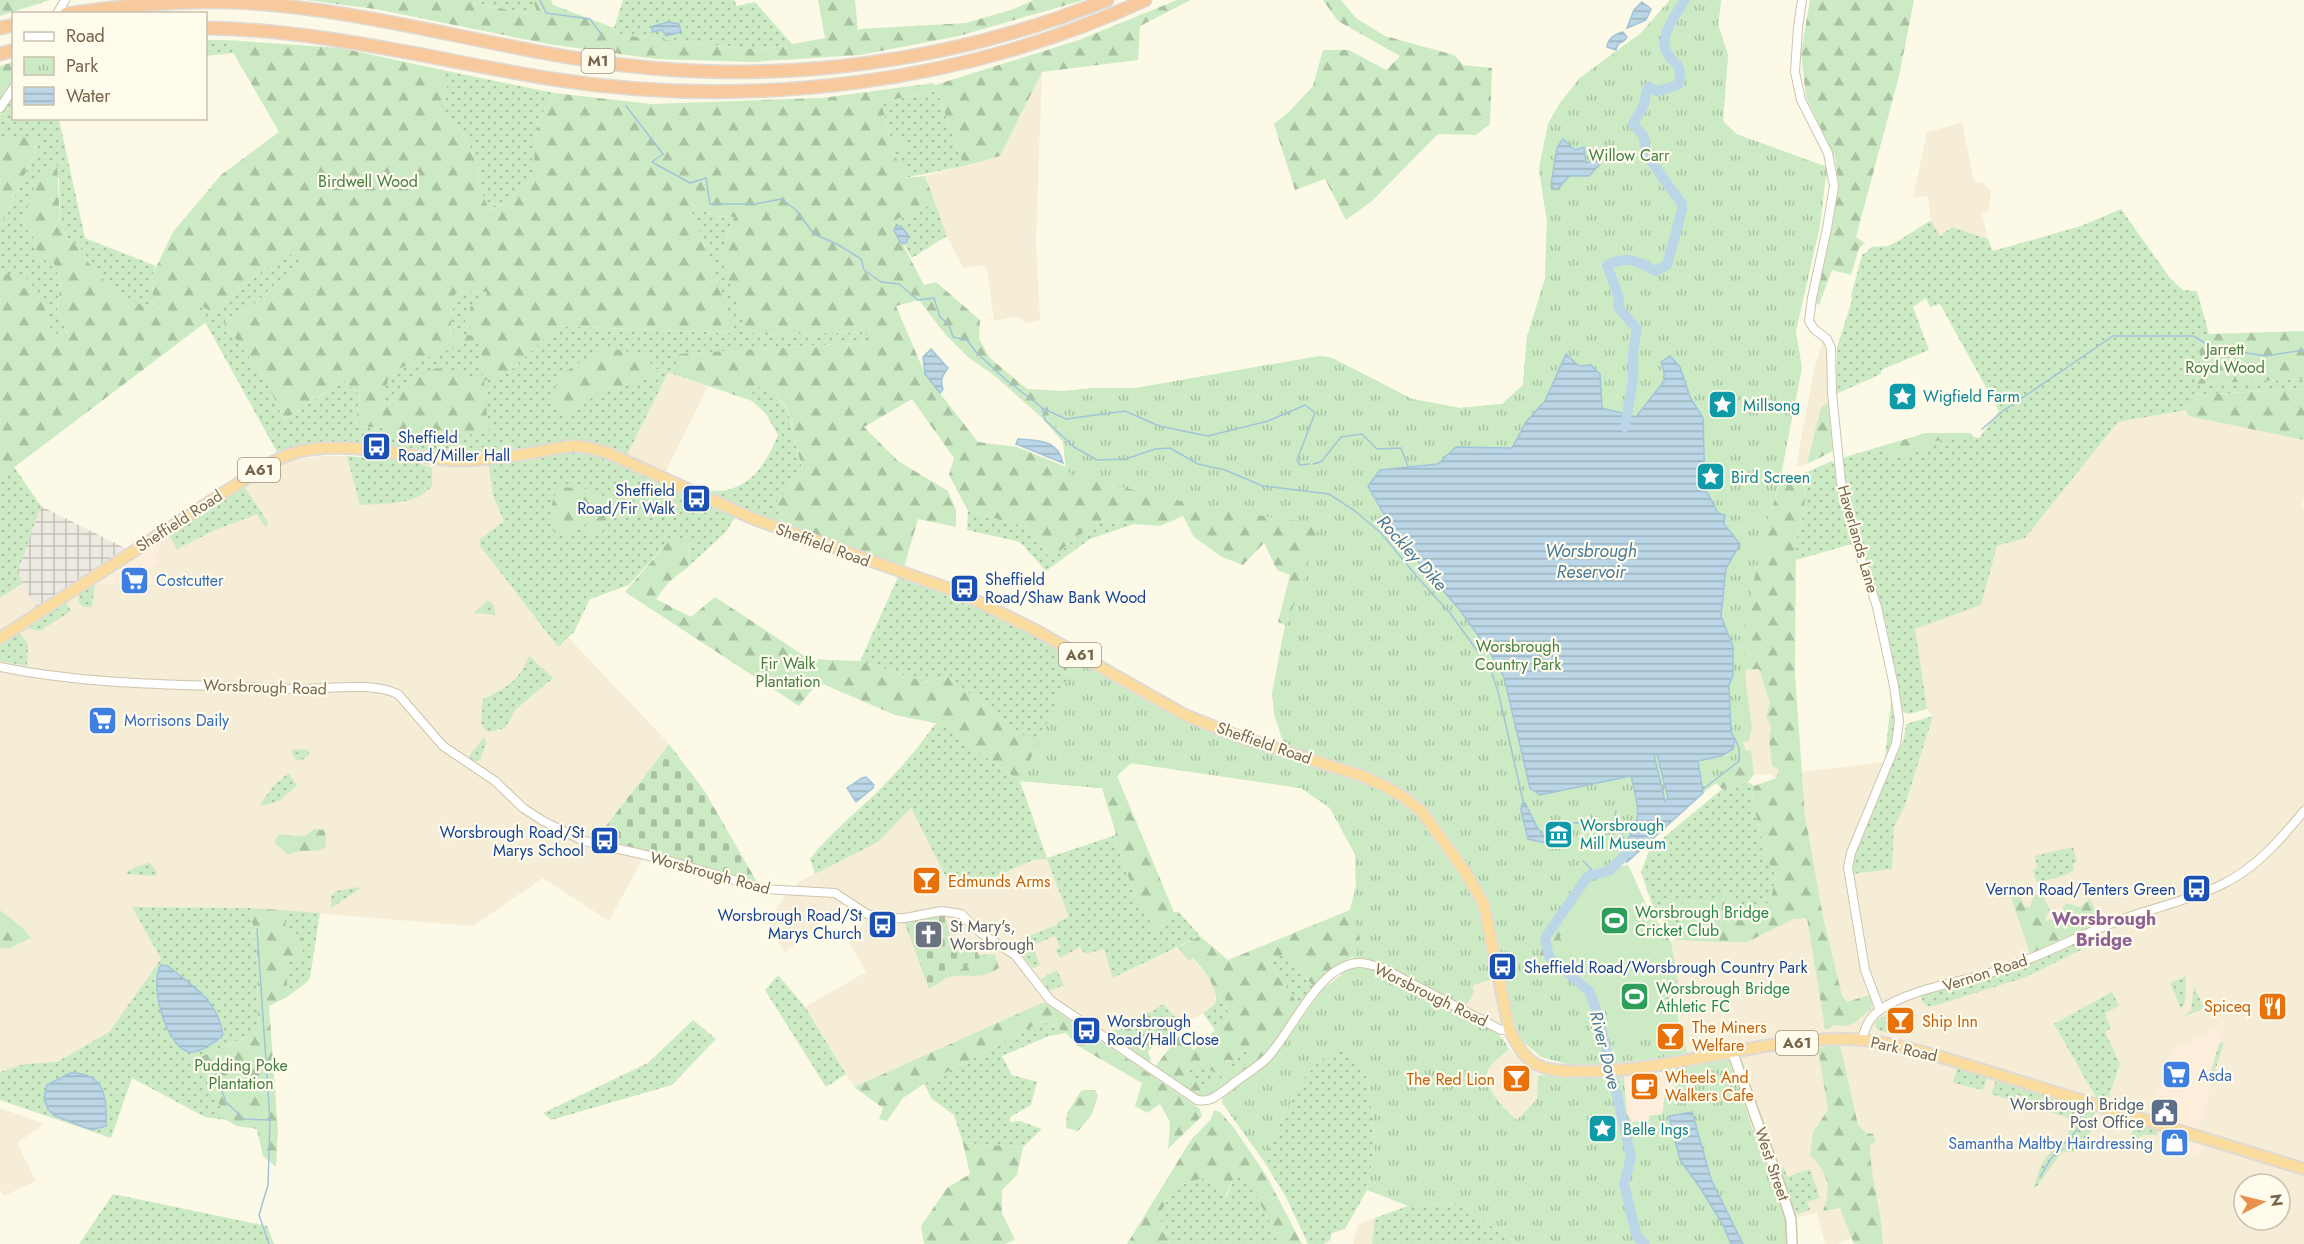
<svg xmlns="http://www.w3.org/2000/svg" width="2304" height="1244" font-family="Jost,sans-serif">
<style>
.residential{fill:#f5edd6;fill-rule:evenodd}
.commercial{fill:#fdeddb}
.industrial{fill:url(#industrial-grid)}
.grass{fill:url(#grass-dots);fill-rule:evenodd}
.forest{fill:url(#forest-firs);fill-rule:evenodd}
.cemetery{fill:url(#cemetery-stones)}
.park{fill:url(#park-tufts)}
.pitch{fill:#ccebc5}
.water{fill:url(#water-rules);stroke:#a1c4d9;stroke-width:1.5;fill-rule:evenodd}
.lines{fill:none;stroke-linecap:round;stroke-linejoin:round}
.stream{stroke:#a1c4d9;stroke-width:1.5}
.river{stroke:#bbd7e7;stroke-width:10}
.tertiary-casing{stroke:#cfc4ad;stroke-width:10}
.secondary-casing{stroke:#d2c5aa;stroke-width:12}
.trunk-casing{stroke:#dfdad4;stroke-width:14}
.motorway-casing{stroke:#dfdad4;stroke-width:15}
.tertiary{stroke:#fff;stroke-width:8}
.secondary{stroke:#fff;stroke-width:9}
.trunk{stroke:#fadc9e;stroke-width:10}
.motorway{stroke:#f8c99d;stroke-width:12}
.labels{text-anchor:middle;dominant-baseline:central;stroke-width:4.5;stroke-linejoin:round;paint-order:stroke}
.shield{fill:#fffcee;stroke:#a0927c;stroke-width:1.5}
.shield-label{font-size:15px;font-weight:bold;fill:#78654b}
.park-label{font-size:16px;fill:#467e42;stroke:#fffcee}
.culture-label{font-size:16px;fill:#0d838f;stroke:#fffcee;text-anchor:start}
.transit-label{font-size:16px;fill:#164399;stroke:#fffcee;text-anchor:start}
.street-label{font-size:16px;fill:#78654b;stroke:#fffcee}
.shop-label{font-size:16px;fill:#366cbe;stroke:#fffcee;text-anchor:start}
.food-label{font-size:16px;fill:#c56008;stroke:#fffcee;text-anchor:start}
.leisure-label{font-size:16px;fill:#27864d;stroke:#fffcee;text-anchor:start}
.worship-label{font-size:16px;fill:#5b616d;stroke:#fffcee;text-anchor:start}
.service-label{font-size:16px;fill:#4e5e75;stroke:#fffcee;text-anchor:end}
.water-label{font-size:18px;font-style:italic;fill:#497a9a;stroke:#fffcee}
.neighbourhood-label{font-size:18px;font-weight:bold;fill:#8e6294;stroke:#fffcee}
</style>
<defs>
<pattern id="industrial-grid" width="8" height="8" patternUnits="userSpaceOnUse" patternTransform="scale(1.5)"><rect width="8" height="8" fill="#edeae1"/><path d="M0 4h8M4 0v8" fill="none" stroke="#c5c1b8"/></pattern>
<pattern id="grass-dots" width="8" height="8" patternUnits="userSpaceOnUse" patternTransform="scale(1.5)"><rect width="8" height="8" fill="#ccebc5"/><path d="M2 2h.1M6 6h.1" fill="none" stroke="#aac2a2" stroke-width="1.8" stroke-linecap="round"/></pattern>
<pattern id="forest-firs" width="22" height="20" patternUnits="userSpaceOnUse" patternTransform="scale(1.5)"><rect width="22" height="20" fill="#ccebc5"/><path d="M5 1l3.5 6h-7zM16 11l3.5 6h-7z" fill="#aac2a2"/></pattern>
<pattern id="cemetery-stones" width="16" height="16" patternUnits="userSpaceOnUse" patternTransform="scale(1.5)"><rect width="16" height="16" fill="#ccebc5"/><path d="M2 7V4a2 2 0 0 1 4 0v3zM10 15v-3a2 2 0 0 1 4 0v3z" fill="#aac2a2"/></pattern>
<pattern id="park-tufts" width="24" height="20" patternUnits="userSpaceOnUse" patternTransform="scale(1.5)"><rect width="24" height="20" fill="#ccebc5"/><path d="M3 7l-1-3M5 7V3M7 7l1-3M15 17l-1-3M17 17v-4M19 17l1-3" fill="none" stroke="#aac2a2"/></pattern>
<pattern id="water-rules" width="6" height="5" patternUnits="userSpaceOnUse" patternTransform="scale(1.5)"><rect width="6" height="5" fill="#bbd7e7"/><path d="M0 2.5h6" fill="none" stroke="#9db2bd"/></pattern>
</defs>
<rect width="100%" height="100%" fill="#fdf9e7"/>
<g class="residential">
<polygon points="1042,72 1036,242 1040,320 1026,323 1017,316 994,321 988,275 984,265 963,268 947,236 925,176 1000,156"/>
<polygon points="1962,123 1974,181 1979,184 1981,181 1991,191 1989,210 1982,214 1988,239 1952,227 1940,236 1931,221 1928,196 1913,198 1927,132"/>
<polygon points="1823,341 1827,353 1828,403 1821,408 1807,464 1796,467 1814,370"/>
<polygon points="668,373 708,386 665,473 627,455"/>
<path d="M2186,410L2188,416L2304,440V498L2302,506L2304,507V1244H1883L1882,1226L1869,1225L1852,1238L1837,1244H1825L1817,1213L1796,1218L1743,1069L1738,1046L1688,1055L1678,1012L1674,988L1678,981L1671,941L1675,939L1747,942L1794,919L1805,816L1802,772L1883,762L1845,855L1844,875L1892,869L1894,827L1904,808L1933,716L1927,709L1914,629L1980,605L1997,546L2025,538L2118,422ZM2244,1184H2280V1220H2244Z"/>
<polygon points="322,456 346,456 456,465 488,462 493,496 504,521 480,539 480,546 558,647 569,638 669,744 596,838 593,847 642,860 609,921 543,878 473,926 250,908 133,907 161,959 109,1032 57,1062 24,1064 0,1072 0,948 9,949 30,939 24,929 0,910 0,598 23,583 41,615 94,583 156,585 148,571 157,555 161,540 263,474 293,460"/>
<polygon points="1759,669 1770,703 1766,716 1771,727 1769,738 1780,769 1776,778 1769,774 1754,775 1751,751 1746,751 1743,742 1752,727 1743,670"/>
<polygon points="911,808 951,886 964,883 972,888 1033,860 1047,859 1085,953 1104,949 1114,978 1178,947 1188,960 1192,958 1209,978 1215,988 1215,1004 1203,1013 1185,1024 1177,1020 1163,1004 1149,1014 1147,1012 1112,1032 1110,1037 1053,998 854,1087 805,1007 866,972 845,935 866,923 846,904 821,918 819,925 785,952 767,924 782,900 800,881 878,842"/>
<polygon points="1493,979 1501,1021 1497,1023 1465,1006 1474,992 1472,985"/>
<polygon points="1509,1049 1538,1075 1537,1099 1517,1121 1498,1102 1487,1083 1490,1066"/>
<polygon points="0,1108 44,1124 17,1143 36,1181 4,1196 0,1189"/>
<polygon points="1375,1218 1372,1244 1353,1244 1358,1224"/>
</g>
<g class="commercial">
<polygon points="161,540 157,555 161,560 148,571 157,585 94,583"/>
<polygon points="2218,1027 2224,1040 2197,1136 2206,1139 2200,1159 2167,1149 2173,1125 2158,1120 2165,1097 2157,1094 2171,1050"/>
<polygon points="1671,1069 1674,1090 1665,1094 1662,1114 1650,1116 1650,1119 1632,1122 1627,1114 1624,1076"/>
</g>
<polygon class="industrial" points="41,506 125,548 37,608 16,573"/>
<g class="grass">
<polygon points="458,0 532,0 541,16 540,16"/>
<polygon points="623,0 734,0 737,6 755,2 792,44 760,50 621,35 614,28"/>
<polygon points="206,40 226,40 234,53 206,56"/>
<polygon points="428,67 554,93 540,117 535,144 534,177 503,204 488,210 479,186 478,164 463,133 440,110 447,84"/>
<polygon points="937,91 964,166 904,178 888,149 891,140 881,102"/>
<polygon points="13,97 14,118 59,119 85,238 156,266 152,276 153,310 119,296 87,261 78,244 69,241 60,222 59,177 22,222 34,238 38,260 53,260 61,284 57,308 67,334 51,334 46,305 4,273 0,276 0,227 36,151 34,137 0,137 0,115"/>
<path d="M686,201L714,216L734,217L725,241L757,335L865,332L873,342L677,354L676,375L668,373L627,455L598,443L581,441L469,454L326,441L277,452L194,302L212,312L285,253L303,259L252,306L223,322L265,378L284,420L344,380L360,396L355,426L385,428L408,437L396,405L382,402L389,372L479,338L450,332L455,294L465,291L487,292L480,337L484,380L509,372L557,326L733,333L704,243ZM653,368L665,372L596,394Z"/>
<polygon points="935,203 947,236 912,258 891,222"/>
<polygon points="2121,209 2170,278 2183,290 2197,291 2209,334 2198,339 2201,367 2195,384 2304,379 2304,389 2191,395 2186,410 2118,422 2025,538 1997,546 1981,605 1915,629 1927,709 1909,714 1902,712 1887,628 1852,514 1842,460 1845,457 1926,433 1971,433 1973,437 1979,438 1999,411 1940,304 1930,307 1926,298 1913,307 1929,350 1881,370 1881,374 1836,394 1837,348 1852,300 1851,296 1862,255 1872,247 1888,246 1898,241 1928,222 1931,221 1940,236 1952,227 1988,239 1993,251 2081,226"/>
<path d="M752,386L772,389L788,411L803,473L777,501L781,524L702,490C710,490 720,492 727,490C756,483 767,460 778,435L766,414L752,401Z"/>
<polygon points="570,451 590,452 735,517 726,532 688,567 689,540 669,541 629,585 590,599 574,632 558,647 480,546 480,539 504,521 493,496 488,462"/>
<path d="M347,456L412,461L432,468V486C415,506 384,503 360,505Z"/>
<polygon points="1832,461 1836,468 1839,496 1852,544 1796,560 1796,541 1804,513 1807,472"/>
<polygon points="14,467 41,506 17,573 23,583 0,598 0,478"/>
<polygon points="244,486 269,524 265,527 257,514 215,530 177,549 169,535"/>
<polygon points="968,511 1031,528 1050,559 1097,521 1134,524 1090,539 1046,571 1020,542 967,530"/>
<polygon points="898,577 980,608 1077,659 1037,746 948,677 925,682 860,661"/>
<polygon points="95,585 92,607 83,607 78,602 79,594"/>
<polygon points="487,601 490,601 494,606 495,615 474,613"/>
<polygon points="66,603 71,611 40,631 27,628"/>
<polygon points="19,632 28,644 27,666 0,661 0,644"/>
<path d="M529,656L553,678L515,710L505,728L488,732L481,724L483,699C507,688 519,681 529,656Z"/>
<polygon points="1892,693 1897,730 1885,757"/>
<polygon points="1933,716 1904,808 1894,827 1892,869 1852,874 1855,850 1904,738 1906,724"/>
<path d="M935,724H940L1020,781L1047,858L1113,836L1136,897L1157,931L1174,912H1179L1200,936L1113,978L1104,949L1085,954L1080,947L1060,958L1055,950L1060,947L1055,936L1036,944L1034,940L1029,942L1026,937L1057,925V922L1069,917L1047,859L1033,860L971,888L964,883L951,887L911,808L878,842L815,874L810,859C830,833 856,813 879,790C899,770 919,747 935,724Z"/>
<polygon points="484,737 486,742 481,759 475,762 470,759 469,756"/>
<polygon points="293,749 308,750 309,755 302,760 296,760 292,753"/>
<polygon points="289,773 297,786 279,801 262,806 260,805 274,785"/>
<polygon points="1748,782 1754,786 1752,797 1765,855 1776,876 1770,902 1757,908 1754,915 1747,918 1726,891 1722,902 1683,900 1680,940 1675,939 1652,904 1641,872 1650,849 1722,789"/>
<polygon points="2073,847 2077,862 2073,864 2074,870 2066,875 2037,883 2033,870 2037,868 2035,856"/>
<polygon points="147,863 150,863 157,872 156,876 127,874 127,871"/>
<polygon points="359,887 360,889 331,908 331,896 336,891"/>
<polygon points="132,907 250,908 258,960 257,1009 260,1031 200,1057 226,1120 205,1117 132,1078 111,1138 0,1100 0,1072 24,1064 57,1062 109,1032 161,959"/>
<polygon points="281,910 320,913 310,978 306,983 287,997 287,928"/>
<path d="M2089,935V946L2026,977L1934,1006C1925,1007 1923,1004 1921,996L2019,967Z"/>
<polygon points="1021,940 1024,949 1028,948 1030,951 1034,949 1040,965 1033,968 1018,951"/>
<polygon points="1287,952 1313,986 1299,1006 1269,962"/>
<polygon points="1057,970 1064,985 1049,991 1041,979"/>
<polygon points="778,975 805,1007 846,1074 826,1087 765,990"/>
<polygon points="2186,976 2185,1003 2181,1009 2170,983"/>
<polygon points="2194,987 2204,1008 2182,1018 2191,1010"/>
<polygon points="2112,992 2119,1006 2105,1013 2111,1028 2105,1032 2120,1064 2107,1102 2097,1099 2054,1024"/>
<polygon points="1224,997 1227,1000 1226,1006 1233,1013 1215,1030 1203,1013 1215,1004 1216,998"/>
<polygon points="1163,1004 1181,1023 1171,1031 1166,1025 1148,1038 1136,1040 1128,1023 1147,1012 1150,1013"/>
<polygon points="1890,1012 1891,1016 1888,1019 1891,1026 1897,1030 1897,1034 1880,1031 1875,1026 1877,1020"/>
<polygon points="693,1020 716,1039 672,1085 551,1120 543,1113 648,1063"/>
<polygon points="1043,1021 1066,1033 1049,1036 1002,1056 1012,1075 1037,1082 1031,1105 1010,1117 1010,1122 1020,1121 1042,1129 1023,1147 963,1143 954,1115 932,1099 924,1084"/>
<polygon points="2224,1041 2213,1078 2208,1082 2219,1044"/>
<polygon points="1343,1044 1368,1079 1375,1145 1367,1190 1345,1229 1332,1233 1330,1240 1324,1244 1308,1244 1286,1197 1263,1160 1299,1084 1317,1063"/>
<polygon points="1247,1048 1247,1064 1224,1070 1228,1083 1224,1086 1216,1081 1198,1086 1186,1070 1207,1062 1234,1061 1238,1054"/>
<polygon points="1957,1068 1987,1078 1983,1090 1953,1083"/>
<path d="M1996,1080L2096,1110L2085,1151L2062,1152L2037,1186L2033,1189C2042,1163 2042,1156 2066,1141L2072,1119L1991,1094Z"/>
<polygon points="2135,1123 2158,1130 2157,1135 2143,1135 2135,1140 2130,1138"/>
<polygon points="1240,1165 1282,1244 1169,1244 1159,1216 1174,1187 1203,1178 1226,1197"/>
<polygon points="1784,1167 1787,1177 1810,1169 1820,1198 1807,1202 1810,1210 1795,1215 1779,1169"/>
<polygon points="113,1194 267,1226 274,1244 79,1244"/>
<polygon points="1458,1203 1517,1244 1372,1244 1375,1218 1408,1206"/>
</g>
<g class="forest">
<polygon points="0,0 50,0 0,16"/>
<polygon points="306,0 458,0 540,16 532,0 551,0 553,5 614,28 621,35 760,50 825,38 818,0 855,0 858,32 859,29 966,23 1014,9 1034,0 1084,0 959,36 860,55 752,62 656,59 548,44 375,9"/>
<path d="M1177,0H1191L1140,26L1138,60L1042,72L1000,156L964,166L937,91L881,102L891,140H907L904,152L889,150L909,174L905,178L925,176L935,203L891,222L924,285L936,282L980,320L979,339L990,358L1027,389L1063,391L1096,388H1136L1320,356L1332,358L1412,399L1460,408L1502,404L1523,385L1527,337L1545,279L1547,221L1539,169L1548,124L1560,103L1580,78L1640,34L1670,0H1721L1718,25L1728,55L1723,121L1736,134L1827,167V177L1715,163L1700,226L1317,598L1285,625L1278,622L1290,575L1277,570L1264,543L1243,565L1222,557L1194,537L1183,516L1160,526L1097,521L1050,559L1031,528L968,511L949,475L954,458L912,399L864,427L898,461L948,491L956,510V527L918,519L904,567L781,524L777,501L803,473L788,410L772,389L753,386L752,401L676,375V354L872,342L865,332L757,335L747,331L720,256L734,217L714,216L688,202L704,243L734,333L557,326L509,372L484,381L487,417L495,427L478,434L408,437L385,428L355,426L360,396L344,380L284,420L265,378L223,322L252,306L302,259L285,253L212,312L195,303L206,322L0,478V276L4,273L28,279L46,305L51,334L67,333L57,308L61,284L53,261L38,260L34,238L22,222L41,168L57,163L60,222L69,241L78,244L87,261L119,296L153,309L152,276L173,232L221,175L279,132L226,40L341,48L428,67L448,84L440,110L463,133L478,164L479,186L489,210L503,204L533,178L535,144L540,117L554,93L651,104L822,98L934,83L935,85L1079,40ZM465,291L487,292L485,299L471,306L465,321L479,337L450,332L455,294ZM919,300L944,333L969,358L995,376L1043,419L1063,442L1066,467L1017,447L978,442L925,374L896,306ZM480,338L483,381L437,368L401,384L396,405L382,402L390,372Z"/>
<polygon points="1323,0 1341,0 1356,18 1385,36 1454,55 1463,65 1492,68 1490,124 1476,135 1438,134 1372,201 1346,220 1325,179 1295,190 1274,124 1290,111 1313,86 1323,50 1349,50 1386,70 1400,56 1338,21"/>
<polygon points="1810,0 1914,0 1899,76 1856,237 1865,243 1859,248 1851,275 1832,270 1819,305 1815,302 1839,187 1835,158 1806,97 1801,52"/>
<polygon points="13,62 13,80 0,103 0,66"/>
<polygon points="0,137 34,137 36,151 0,227"/>
<polygon points="2304,331 2304,379 2195,384 2201,367 2198,339 2209,334"/>
<polygon points="604,347 646,355 653,368 666,372 596,394 568,419 551,399 560,375"/>
<polygon points="2304,389 2304,440 2188,416 2186,410 2191,395"/>
<polygon points="1828,403 1833,451 1807,464 1821,407"/>
<polygon points="1926,433 1971,433 1973,437 1970,439 1933,441 1918,452 1898,456 1888,452 1885,446"/>
<polygon points="1807,472 1804,513 1796,541 1795,675 1805,816 1823,917 1842,996 1847,1002 1869,995 1872,1003 1871,1009 1854,1023 1847,1026 1833,1025 1829,1030 1825,1028 1807,918 1794,919 1747,942 1719,942 1722,902 1726,891 1746,909 1747,918 1754,915 1757,908 1770,902 1776,876 1765,855 1752,797 1754,786 1776,778 1779,769 1772,766 1769,738 1771,727 1766,716 1770,703 1759,669 1744,670 1752,727 1749,741 1743,742 1733,647 1767,522 1779,486"/>
<path d="M560,487L590,489L607,498L608,516L602,532L591,538L588,525L581,524L566,533L553,531C551,514 549,501 560,487Z"/>
<path d="M689,539L688,567L669,582L656,599L691,617L715,597L809,659L860,661L925,682L948,677L1036,745L1191,722L1295,761L1493,979L1472,985L1474,992L1358,954L1333,968L1313,986L1287,952L1269,962L1299,1006L1264,1056L1228,1083L1223,1082L1221,1075L1224,1070L1246,1064L1247,1048L1238,1054L1234,1061L1226,1060L1223,1066L1215,1072L1209,1070L1207,1062L1187,1070L1198,1085L1216,1081L1224,1086L1213,1094L1198,1097L1154,1068L1179,1036L1194,1050L1233,1013L1227,1011L1225,997L1216,998C1214,981 1204,971 1193,958L1189,961L1178,947L1200,936L1228,960L1350,910L1356,886L1355,854L1330,808L1301,788L1131,763L1117,776L1174,912L1156,932L1136,897L1113,836L1116,834L1102,788L1020,781L940,724L895,715L818,682L799,706L625,592L669,541Z"/>
<polygon points="1751,750 1754,775 1748,782 1722,789 1709,776"/>
<path d="M314,829L325,830L326,847C314,855 301,847 289,855L274,843L278,835L305,836Z"/>
<polygon points="1628,865 1630,869 1591,890 1560,937 1605,1014 1615,1063 1599,1064 1539,995 1515,874 1583,871"/>
<polygon points="2012,883 2016,886 2025,907 2030,907 2034,895 2043,896 2050,910 2045,918 2047,921 2056,917 2066,903 2080,907 2090,899 2101,922 2030,953 2007,886"/>
<polygon points="250,908 281,910 287,928 304,939 302,956 287,963 287,997 269,1006 278,1130 276,1167 263,1156 257,1129 237,1126 226,1120 200,1057 260,1031 257,1009 258,960"/>
<polygon points="0,910 24,929 31,938 9,949 0,948"/>
<path d="M990,954L995,955L999,968C980,981 970,973 949,977L968,957Z"/>
<polygon points="1044,1002 1199,1108 1202,1116 1168,1149 1170,1122 1160,1104 1147,1113 1135,1106 1142,1083 1078,1046 1066,1033 1043,1021 924,1084 903,1098 887,1121 879,1119 883,1108 854,1087"/>
<polygon points="1128,1023 1137,1040 1148,1038 1157,1027 1166,1025 1171,1031 1148,1051 1151,1060 1148,1065 1110,1037 1112,1032"/>
<path d="M1840,1045L1858,1125L1866,1133L1873,1134L1876,1142L1870,1145C1870,1179 1882,1210 1883,1244H1854L1840,1208L1823,1211C1832,1189 1828,1172 1810,1155L1813,1132L1828,1110L1818,1048Z"/>
<polygon points="1084,1090 1095,1090 1098,1096 1091,1116 1078,1131 1066,1128 1067,1113 1081,1091"/>
<polygon points="1214,1110 1220,1112 1234,1128 1266,1175 1302,1244 1282,1244 1240,1166 1225,1197 1203,1178 1174,1187 1159,1216 1169,1244 1127,1244 1191,1140 1211,1119"/>
<polygon points="963,1143 1023,1147 1017,1175 1002,1190 1002,1213 1015,1240 1004,1244 924,1244 921,1226 947,1188 970,1174"/>
</g>
<g class="cemetery">
<polygon points="669,744 704,790 757,882 596,839"/>
<polygon points="944,914 955,949 974,945 980,958 929,989 905,923"/>
</g>
<g class="park">
<path d="M1670,0H1721L1718,25L1728,55L1723,121L1736,134L1827,167L1820,226L1796,331L1802,368L1779,485L1767,522L1743,630L1749,741L1743,742L1746,751L1751,750V757L1703,793L1627,862L1609,871L1588,876L1545,938L1540,957H1549L1590,992L1610,1064L1570,1065L1541,1057L1519,1038L1505,983L1493,979L1472,985L1474,992L1462,1013C1481,1023 1500,1030 1509,1049C1504,1054 1496,1059 1491,1065C1477,1084 1504,1108 1517,1120L1537,1099L1538,1075L1567,1078L1624,1076L1627,1114L1632,1122L1649,1119V1116L1662,1114L1665,1094L1674,1090L1671,1069L1728,1059C1740,1088 1748,1118 1759,1147C1773,1182 1787,1204 1787,1244H1517L1458,1203L1408,1206L1367,1190L1375,1145L1368,1079L1343,1045L1317,1063L1299,1084L1263,1160L1222,1103L1223,1096L1274,1057L1322,990L1341,975L1357,953L1360,938L1350,910L1356,886L1355,854L1330,808L1301,788L1131,763L1102,788L1020,781L1077,659L1191,722L1294,760L1284,745L1274,714L1272,693L1285,625L1302,586L1319,524L1213,509L1071,475L1066,468L1063,442L1047,411L1063,391L1096,388H1136L1320,356L1332,358L1412,399L1460,408L1502,404L1523,385L1527,337L1545,279L1547,221L1539,169L1548,124L1560,103L1580,78L1640,34Z"/>
<path d="M1630,869L1647,907L1671,941L1678,981C1669,996 1684,1037 1688,1055L1615,1063L1605,1014L1560,937L1591,890Z"/>
</g>
<g class="pitch">
<polygon points="1630,869 1647,907 1666,934 1661,946 1663,961 1660,971 1670,1024 1613,1036 1602,980 1585,979 1560,937 1591,890"/>
<polygon points="1683,900 1722,902 1719,942 1680,940"/>
</g>
<g class="water">
<polygon points="1642,2 1651,9 1646,20 1627,28 1634,10"/>
<polygon points="668,22 679,24 681,32 666,36 662,30 652,32 653,26"/>
<path d="M1623,32L1627,37L1624,41L1618,44L1616,50L1607,47C1608,38 1615,34 1623,32Z"/>
<polygon points="1563,139 1575,150 1584,147 1586,163 1597,159 1601,163 1589,176 1570,176 1557,189 1554,189 1551,185 1557,148"/>
<polygon points="896,226 901,226 908,235 907,242 903,244 900,242 894,230"/>
<path d="M931,349L948,368C942,376 940,380 943,389L940,393L925,374L923,357Z"/>
<path d="M1566,354L1579,366L1591,365L1600,374L1602,408L1636,417L1664,381V372L1661,362L1670,356L1680,367L1690,397L1703,418L1705,488L1718,513L1725,515L1724,524L1740,544L1726,568L1721,616L1733,647V675L1729,685L1731,732L1735,739L1733,749L1721,756L1698,761L1703,793L1627,862L1620,849C1644,820 1639,811 1631,776L1540,795L1530,788L1504,677L1488,649L1459,609L1420,564L1390,525L1368,486L1380,470L1438,464L1456,447L1512,448L1526,422L1545,401ZM1657,754L1668,798L1665,801L1654,755Z"/>
<path d="M1018,439C1039,441 1058,439 1063,463L1016,444Z"/>
<polygon points="866,777 874,785 873,788 856,802 847,788 862,778"/>
<polygon points="1525,803 1537,827 1547,840 1546,843 1528,839 1521,810 1522,804"/>
<path d="M161,965L168,966C193,987 218,1000 223,1035C218,1041 211,1044 204,1048C198,1051 193,1054 186,1051C165,1042 149,984 161,965Z"/>
<path d="M70,1073C105,1072 107,1097 106,1126L92,1130L55,1116L48,1109L44,1098L47,1085Z"/>
<polygon points="1692,1112 1711,1179 1743,1244 1731,1244 1723,1225 1701,1189 1680,1160 1669,1116"/>
</g>
<g class="lines">
<g class="stream">
<polyline points="540,0 546,13 590,19 601,34"/>
<polyline points="626,106 663,154 652,162 690,183 706,178 710,204 755,204 781,199 796,210 814,234 837,244 861,259 864,270 881,282 899,284 918,300 934,298 940,317 949,325 953,337 967,340 976,352 1006,380 1044,409 1066,419 1125,411 1159,426 1208,436 1268,421 1305,405 1315,413 1297,460 1300,465 1309,464"/>
<polyline points="1042,408 1045,420 1074,447 1097,460 1126,459 1155,449 1170,448 1198,464 1225,470 1263,486 1329,494 1355,511 1381,533 1418,578 1450,613 1491,670 1499,695 1524,805"/>
<polyline points="1982,429 2003,411 2113,336 2193,336 2214,348 2266,356 2304,350"/>
<polyline points="1313,464 1321,462 1341,437 1362,434 1377,449 1401,448 1409,469"/>
<polyline points="1702,790 1739,761 1739,748 1735,739"/>
<polyline points="1614,822 1616,811"/>
<polyline points="1574,823 1614,823 1626,842"/>
<polyline points="1583,861 1591,869 1588,876"/>
<polyline points="257,929 270,1120 268,1185 259,1215 269,1244"/>
<polyline points="211,1060 226,1102 244,1119 270,1120"/>
<path d="M2040,1177C2045,1169 2050,1159 2056,1152C2071,1132 2080,1138 2081,1108"/>
</g>
<g class="river">
<path d="M1625,427L1633,379V353L1637,329L1618,307L1619,298L1607,265C1628,256 1636,260 1655,271L1667,265L1682,210V204L1645,153L1644,136L1633,125C1635,117 1640,114 1643,107C1646,99 1644,94 1649,87L1657,91L1678,85C1686,60 1669,65 1665,48C1662,31 1677,13 1685,0"/>
<polyline points="1633,847 1609,871 1588,876 1545,938 1549,957 1590,992 1600,1021 1631,1157 1624,1184 1637,1237 1645,1244"/>
</g>
<defs>
<g id="tertiary">
<polyline points="1802,0 1798,27 1795,72 1801,100 1828,153 1834,186 1827,228 1812,298 1809,321 1814,329 1827,339 1831,348 1832,393 1841,482 1857,546 1877,607 1894,686 1899,721 1896,744 1851,853 1848,867 1865,970 1880,1010"/>
<polyline points="57,14 65,0"/>
<polyline points="0,108 14,87"/>
<path d="M0,667C96,687 195,684 293,689C325,690 369,681 398,694L443,746L495,781L523,808L543,821L584,841L663,859L763,889L835,893L867,914L885,919L905,918L942,911L961,914L982,934L1015,955L1050,1000L1197,1100C1211,1103 1219,1094 1229,1087C1241,1077 1255,1069 1266,1059C1292,1033 1318,963 1360,963C1367,963 1375,966 1382,968L1501,1030L1509,1029"/>
<path d="M1862,1040C1865,1028 1869,1017 1880,1010C1909,989 1962,982 1997,971C2038,958 2075,937 2115,922C2151,908 2189,901 2223,884C2256,868 2281,839 2304,811"/>
</g>
<polyline id="secondary" points="1732,1051 1783,1194 1791,1220 1792,1244"/>
<path id="trunk" d="M0,638L234,486C253,474 272,460 294,453C345,439 402,457 453,460C492,462 533,452 571,446L586,447L608,453L754,519L961,593L1039,632L1185,715L1240,737L1362,776L1386,787L1405,798L1422,812L1466,873L1484,905L1509,1029C1517,1045 1526,1063 1545,1068C1562,1073 1582,1071 1599,1071C1682,1068 1761,1039 1844,1039C1876,1039 1908,1048 1938,1056L2304,1169"/>
<g id="motorway">
<path d="M66,14C120,6 175,0 230,2C363,7 491,49 623,65C786,85 955,61 1107,0"/>
<polyline points="0,28 14,25"/>
<path d="M206,28C324,30 436,60 552,79C750,110 963,84 1145,0"/>
<polyline points="0,54 14,50"/>
</g>
</defs>
<use href="#tertiary" class="tertiary-casing"/>
<use href="#secondary" class="secondary-casing"/>
<use href="#trunk" class="trunk-casing"/>
<use href="#motorway" class="motorway-casing"/>
<use href="#tertiary" class="tertiary"/>
<use href="#secondary" class="secondary"/>
<use href="#trunk" class="trunk"/>
<use href="#motorway" class="motorway"/>
</g>
<defs>
<symbol id="sight-square" viewBox="-11 -11 22 22"><rect x="-9" y="-9" width="18" height="18" rx="4" fill="#0f9aa8" stroke="#fffcee"/><path d="M0-6L1.8-2.2L6-1.7L2.9 1.2L3.7 5.4L0 3.3L-3.7 5.4L-2.9 1.2L-6-1.7L-1.8-2.2Z" fill="#fff"/></symbol>
<symbol id="bus-square" viewBox="-11 -11 22 22"><rect x="-9" y="-9" width="18" height="18" rx="4" fill="#1a4fb4" stroke="#fffcee"/><path d="M-5-6H5V4H4V6H2V4H-2V6H-4V4H-5ZM-3.5-4V0h7V-4ZM-3.5 1.2v1.5H-2V1.2ZM2 1.2v1.5H3.5V1.2Z" fill="#fff"/></symbol>
<symbol id="supermarket-square" viewBox="-11 -11 22 22"><rect x="-9" y="-9" width="18" height="18" rx="4" fill="#3f7fe0" stroke="#fffcee"/><path d="M-6-5.5h2.5l.6 2H6L4.5 2H-2.5L-4.4-4H-6ZM-1.5 3.2a1.3 1.3 0 1 0 .1 0ZM3 3.2a1.3 1.3 0 1 0 .1 0Z" fill="#fff"/></symbol>
<symbol id="museum-square" viewBox="-11 -11 22 22"><rect x="-9" y="-9" width="18" height="18" rx="4" fill="#0f9aa8" stroke="#fffcee"/><path d="M0-6L6-3V-2H-6V-3ZM-5-1h2V3h-2ZM-1-1h2V3h-2ZM3-1h2V3H3ZM-6 4H6V6H-6Z" fill="#fff"/></symbol>
<symbol id="bar-square" viewBox="-11 -11 22 22"><rect x="-9" y="-9" width="18" height="18" rx="4" fill="#e8710a" stroke="#fffcee"/><path d="M-6-5H6L.8 .8V4.5H3.5V6h-7V4.5H-.8V.8Z" fill="#fff"/></symbol>
<symbol id="stadium-square" viewBox="-11 -11 22 22"><rect x="-9" y="-9" width="18" height="18" rx="4" fill="#2e9e5b" stroke="#fffcee"/><path d="M0-5a6.5 5 0 1 0 0 10a6.5 5 0 1 0 0-10ZM-3.5-1.8h7v3.6h-7Z" fill="#fff"/></symbol>
<symbol id="church-square" viewBox="-11 -11 22 22"><rect x="-9" y="-9" width="18" height="18" rx="4" fill="#6b7280" stroke="#fffcee"/><path d="M-1.2-6h2.4v3.5h3.3v2.4h-3.3V6h-2.4V-.1h-3.3v-2.4h3.3Z" fill="#fff"/></symbol>
<symbol id="restaurant-square" viewBox="-11 -11 22 22"><rect x="-9" y="-9" width="18" height="18" rx="4" fill="#e8710a" stroke="#fffcee"/><path d="M-5-6h1v4h1v-4h1v4h1v-4h1v5L-1.5 .5V6h-2V.5L-5-1ZM5-6V6H3V1.5H1.5Q1.5-4 5-6Z" fill="#fff"/></symbol>
<symbol id="cafe-square" viewBox="-11 -11 22 22"><rect x="-9" y="-9" width="18" height="18" rx="4" fill="#e8710a" stroke="#fffcee"/><path d="M-5.5-4.5H6V0H3Q3 3.5 0 3.5H-2.5Q-5.5 3.5-5.5 0ZM3-3.2v2h1.7v-2ZM-6 4.5H4V6H-6Z" fill="#fff"/></symbol>
<symbol id="civic-square" viewBox="-11 -11 22 22"><rect x="-9" y="-9" width="18" height="18" rx="4" fill="#5c6f8a" stroke="#fffcee"/><path d="M-.6-6.5H3V-4.5H.6V-3L4-1V1h2V6H-6V1h2V-1L-.6-3ZM-1.2 2.5V6h2.4V2.5Z" fill="#fff"/></symbol>
<symbol id="shop-square" viewBox="-11 -11 22 22"><rect x="-9" y="-9" width="18" height="18" rx="4" fill="#3f7fe0" stroke="#fffcee"/><path d="M-5-2.5h2.3a2.7 3.5 0 0 1 5.4 0H5L5.5 6h-11ZM-1.5-2.5h3a1.5 2.3 0 0 0-3 0Z" fill="#fff"/></symbol>
</defs>
<g fill-rule="evenodd">
<use href="#sight-square" x="1886" y="380" width="33" height="33"/>
<use href="#sight-square" x="1706" y="388" width="33" height="33"/>
<use href="#bus-square" x="360" y="430" width="33" height="33"/>
<use href="#sight-square" x="1694" y="460" width="33" height="33"/>
<use href="#bus-square" x="680" y="482" width="33" height="33"/>
<use href="#supermarket-square" x="118" y="564" width="33" height="33"/>
<use href="#bus-square" x="948" y="572" width="33" height="33"/>
<use href="#supermarket-square" x="86" y="704" width="33" height="33"/>
<use href="#museum-square" x="1542" y="818" width="33" height="33"/>
<use href="#bus-square" x="588" y="824" width="33" height="33"/>
<use href="#bar-square" x="910" y="864" width="33" height="33"/>
<use href="#bus-square" x="2180" y="872" width="33" height="33"/>
<use href="#stadium-square" x="1598" y="904" width="33" height="33"/>
<use href="#bus-square" x="866" y="908" width="33" height="33"/>
<use href="#church-square" x="912" y="918" width="33" height="33"/>
<use href="#bus-square" x="1486" y="950" width="33" height="33"/>
<use href="#stadium-square" x="1618" y="980" width="33" height="33"/>
<use href="#restaurant-square" x="2256" y="990" width="33" height="33"/>
<use href="#bar-square" x="1884" y="1004" width="33" height="33"/>
<use href="#bus-square" x="1070" y="1014" width="33" height="33"/>
<use href="#bar-square" x="1654" y="1020" width="33" height="33"/>
<use href="#supermarket-square" x="2160" y="1058" width="33" height="33"/>
<use href="#bar-square" x="1500" y="1062" width="33" height="33"/>
<use href="#cafe-square" x="1628" y="1070" width="33" height="33"/>
<use href="#civic-square" x="2148" y="1096" width="33" height="33"/>
<use href="#sight-square" x="1586" y="1112" width="33" height="33"/>
<use href="#shop-square" x="2158" y="1126" width="33" height="33"/>
</g>
<g class="labels">
<g class="shield">
<rect x="581.5" y="49" width="33" height="24" rx="4.5"/>
<rect x="238" y="458" width="42" height="24" rx="4.5"/>
<rect x="1059" y="643" width="42" height="24" rx="4.5"/>
<rect x="1776" y="1031" width="42" height="24" rx="4.5"/>
</g>
<g class="shield-label">
<text x="598" y="61">M1</text>
<text x="259" y="470">A61</text>
<text x="1080" y="655">A61</text>
<text x="1797" y="1043">A61</text>
</g>
<g class="park-label">
<text x="1629" y="155">Willow Carr</text>
<text x="368" y="181">Birdwell Wood</text>
<text x="2225" y="349">Jarrett<tspan x="2225" dy="18">Royd Wood</tspan></text>
<text x="1518" y="646">Worsbrough<tspan x="1518" dy="18">Country Park</tspan></text>
<text x="788" y="663">Fir Walk<tspan x="788" dy="18">Plantation</tspan></text>
<text x="241" y="1065">Pudding Poke<tspan x="241" dy="18">Plantation</tspan></text>
</g>
<g class="culture-label">
<text x="1923" y="396">Wigfield Farm</text>
<text x="1743" y="405">Millsong</text>
<text x="1731" y="477">Bird Screen</text>
<text x="1580" y="825">Worsbrough<tspan x="1580" dy="18">Mill Museum</tspan></text>
<text x="1623" y="1129">Belle Ings</text>
</g>
<g class="transit-label">
<text x="398" y="437">Sheffield<tspan x="398" dy="18">Road/Miller Hall</tspan></text>
<text x="675" y="490" text-anchor="end">Sheffield<tspan x="675" dy="18">Road/Fir Walk</tspan></text>
<text x="985" y="579">Sheffield<tspan x="985" dy="18">Road/Shaw Bank Wood</tspan></text>
<text x="584" y="832" text-anchor="end">Worsbrough Road/St<tspan x="584" dy="18">Marys School</tspan></text>
<text x="2176" y="889" text-anchor="end">Vernon Road/Tenters Green</text>
<text x="862" y="915" text-anchor="end">Worsbrough Road/St<tspan x="862" dy="18">Marys Church</tspan></text>
<text x="1524" y="967">Sheffield Road/Worsbrough Country Park</text>
<text x="1107" y="1021">Worsbrough<tspan x="1107" dy="18">Road/Hall Close</tspan></text>
</g>
<g class="street-label">
<text transform="translate(179 521) rotate(-33)">Sheffield Road</text>
<text transform="translate(1858 539) rotate(74)">Haverlands Lane</text>
<text transform="translate(823 545) rotate(20)">Sheffield Road</text>
<text transform="translate(265 687) rotate(2)">Worsbrough Road</text>
<text transform="translate(1264 743) rotate(19)">Sheffield Road</text>
<text transform="translate(710 873) rotate(15)">Worsbrough Road</text>
<text transform="translate(1985 973) rotate(-18)">Vernon Road</text>
<text transform="translate(1431 995) rotate(26)">Worsbrough Road</text>
<text transform="translate(1904 1049) rotate(12)">Park Road</text>
<text transform="translate(1772 1164) rotate(71)">West Street</text>
</g>
<g class="shop-label">
<text x="156" y="580">Costcutter</text>
<text x="124" y="720">Morrisons Daily</text>
<text x="2198" y="1075">Asda</text>
<text x="2153" y="1143" text-anchor="end">Samantha Maltby Hairdressing</text>
</g>
<g class="food-label">
<text x="948" y="881">Edmunds Arms</text>
<text x="2251" y="1006" text-anchor="end">Spiceq</text>
<text x="1922" y="1021">Ship Inn</text>
<text x="1692" y="1027">The Miners<tspan x="1692" dy="18">Welfare</tspan></text>
<text x="1665" y="1077">Wheels And<tspan x="1665" dy="18">Walkers Cafe</tspan></text>
<text x="1495" y="1079" text-anchor="end">The Red Lion</text>
</g>
<g class="leisure-label">
<text x="1635" y="912">Worsbrough Bridge<tspan x="1635" dy="18">Cricket Club</tspan></text>
<text x="1656" y="988">Worsbrough Bridge<tspan x="1656" dy="18">Athletic FC</tspan></text>
</g>
<g class="worship-label">
<text x="950" y="926">St Mary's,<tspan x="950" dy="18">Worsbrough</tspan></text>
</g>
<g class="service-label">
<text x="2144" y="1104">Worsbrough Bridge<tspan x="2144" dy="18">Post Office</tspan></text>
</g>
<g class="water-label">
<text x="1591" y="551">Worsbrough<tspan x="1591" dy="21">Reservoir</tspan></text>
<text transform="translate(1412 553) rotate(48)">Rockley Dike</text>
<text transform="translate(1605 1050) rotate(76)">River Dove</text>
</g>
<g class="neighbourhood-label">
<text x="2104" y="919">Worsbrough<tspan x="2104" dy="21">Bridge</tspan></text>
</g>
</g>
<rect x="12" y="12" width="195" height="108" fill="#fffcee" stroke="#c9c0ad" stroke-width="1.5"/>
<rect x="24" y="32" width="30" height="9" fill="#ffffff" stroke="#c9c0ad" stroke-width="1.5"/>
<text x="66" y="42" font-size="18" fill="#78654b">Road</text>
<rect x="24" y="57" width="30" height="18" fill="url(#park-tufts)" stroke="#c9c0ad" stroke-width="1.5"/>
<text x="66" y="72" font-size="18" fill="#78654b">Park</text>
<rect x="24" y="87" width="30" height="18" fill="url(#water-rules)" stroke="#c9c0ad" stroke-width="1.5"/>
<text x="66" y="102" font-size="18" fill="#78654b">Water</text>
<g transform="translate(2262 1202) rotate(83)"><circle r="28" fill="#fffcee" stroke="#c9c0ad" stroke-width="1.5"/>
<path d="M0-4.5L10 22L0 15L-10 22Z" fill="#e8914b"/>
<text y="-9" font-size="16" font-weight="bold" text-anchor="middle" fill="#78654b">N</text>
</g>
</svg>
